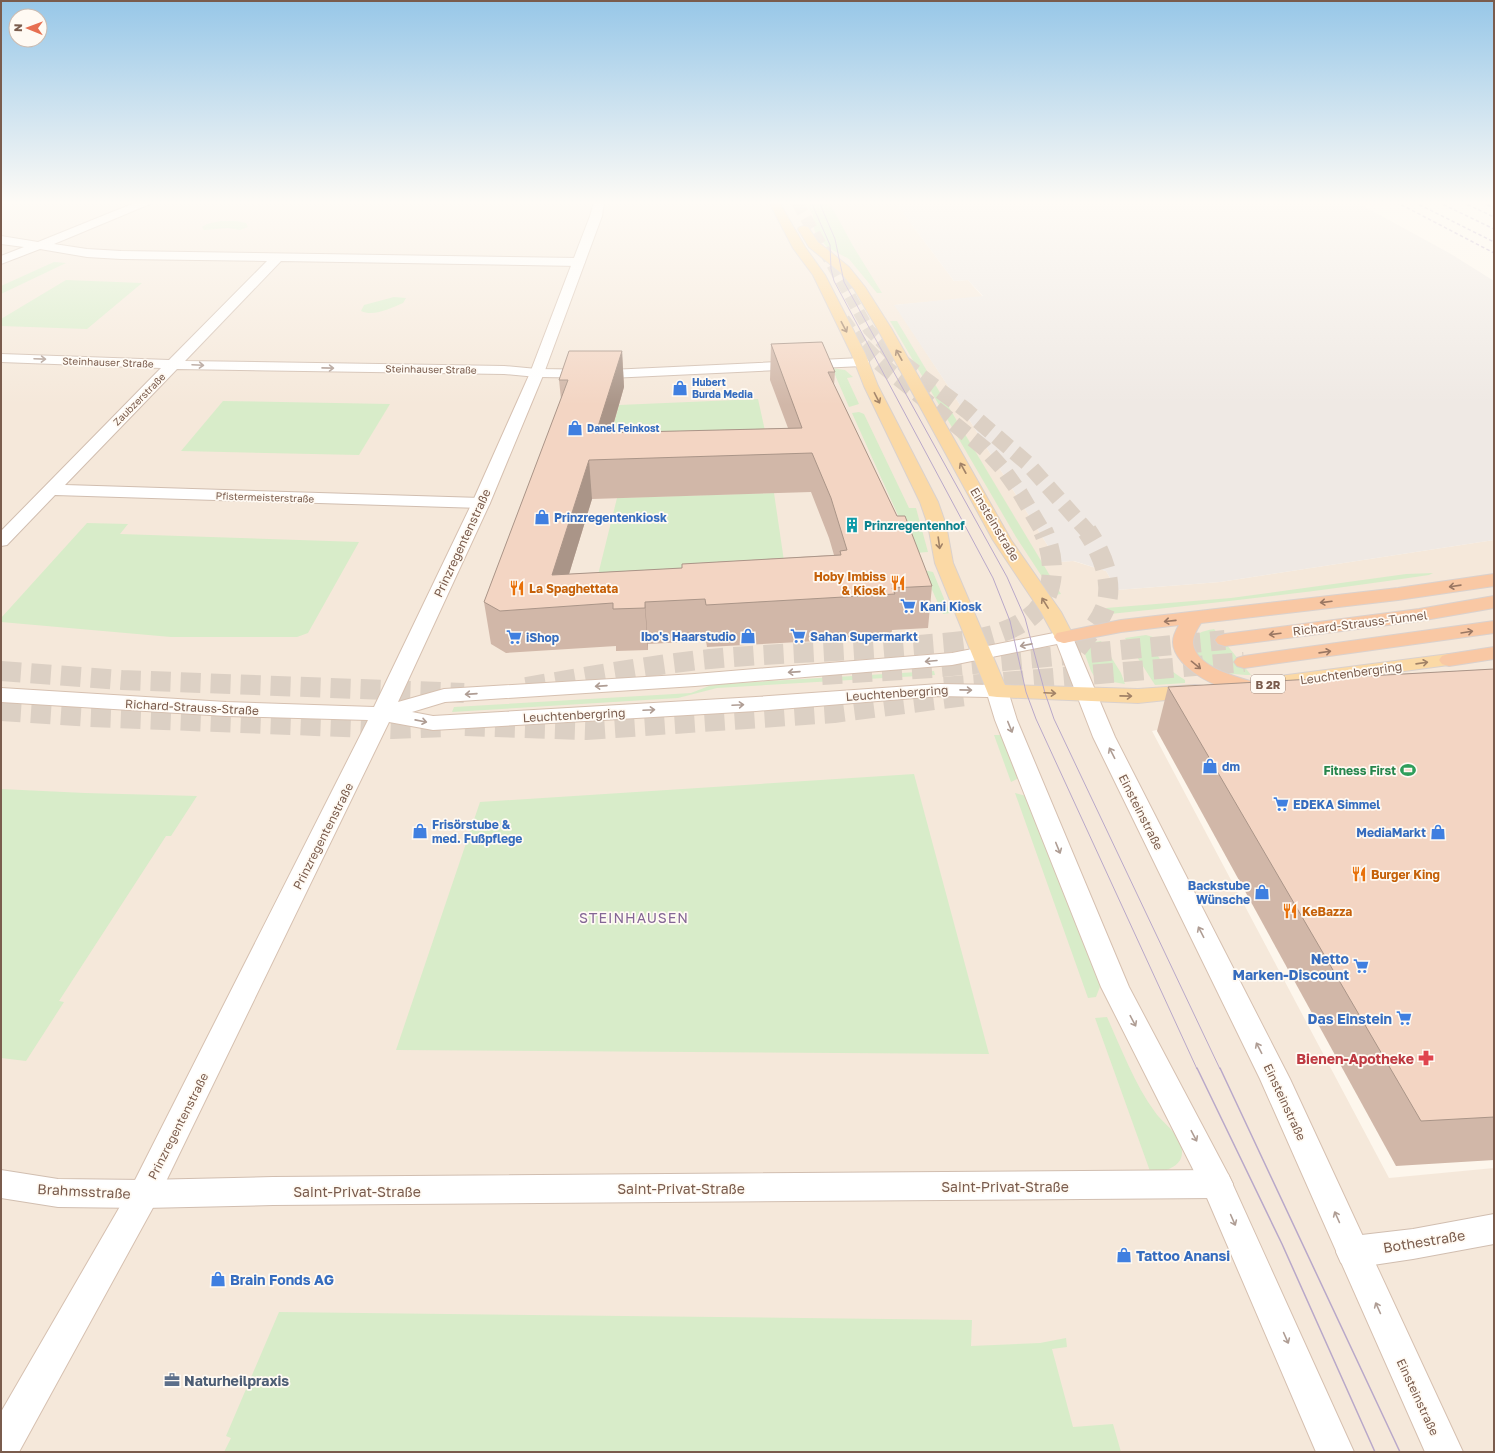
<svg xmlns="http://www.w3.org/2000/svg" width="1495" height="1453" font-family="'Golos Text',sans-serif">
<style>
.residential{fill:#f5e8da}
.industrial{fill:#efe9e4}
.green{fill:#d8ecc9}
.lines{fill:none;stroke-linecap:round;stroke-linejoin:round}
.trunk-tunnel-far2{stroke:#dcd0c4;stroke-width:12;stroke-dasharray:12 6;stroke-linecap:butt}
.trunk-tunnel-far1{stroke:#dcd0c4;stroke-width:16;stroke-dasharray:16 8;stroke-linecap:butt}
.trunk-tunnel{stroke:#dcd0c4;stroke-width:20;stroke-dasharray:20 10;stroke-linecap:butt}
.minor-casing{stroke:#d1beb0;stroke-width:2}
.secondary-casing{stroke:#d6c0b0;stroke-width:2}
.primary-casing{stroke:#dad1cd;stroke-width:2}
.trunk-casing{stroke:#dad1cd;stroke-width:2}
.minor{fill:#fff;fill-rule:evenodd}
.secondary{fill:#fff;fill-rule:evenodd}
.primary{fill:#fbd9a5;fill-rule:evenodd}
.trunk{fill:#f9c8a4;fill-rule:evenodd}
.tram-far1{stroke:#b9a8c9;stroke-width:1}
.tram{stroke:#b9a8c9;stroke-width:1.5}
.rail{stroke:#b9a8c9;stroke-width:1.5;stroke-dasharray:3.5 2.5;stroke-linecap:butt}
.wall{fill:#d1b7a8;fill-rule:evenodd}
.shaded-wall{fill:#aa9588}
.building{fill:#f3d5c3;stroke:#aa9588;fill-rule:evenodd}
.oneway{stroke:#a18267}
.oneway2{stroke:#af9d94}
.oneway3{stroke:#9a7763}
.labels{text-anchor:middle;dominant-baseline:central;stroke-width:3.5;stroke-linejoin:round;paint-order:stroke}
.far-street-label{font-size:10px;fill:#7a5c4d;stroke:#fffaf3}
.far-shop-label{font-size:10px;font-weight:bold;fill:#366cbe;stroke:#fffaf3;text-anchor:start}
.shield{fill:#fffaf3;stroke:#a28b7f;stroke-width:1}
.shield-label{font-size:11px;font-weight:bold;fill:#7a5c4d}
.shop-label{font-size:12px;font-weight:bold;fill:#366cbe;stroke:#fffaf3;text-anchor:start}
.street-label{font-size:12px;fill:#7a5c4d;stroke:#fffaf3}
.culture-label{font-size:12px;font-weight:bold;fill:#0d838f;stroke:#fffaf3;text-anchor:start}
.food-label{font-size:12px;font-weight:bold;fill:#c56008;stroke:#fffaf3;text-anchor:start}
.leisure-label{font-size:12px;font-weight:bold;fill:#27864d;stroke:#fffaf3;text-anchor:end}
.quarter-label{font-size:14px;letter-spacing:1px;fill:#846695;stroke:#fffaf3}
.near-shop-label{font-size:14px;font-weight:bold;fill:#366cbe;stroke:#fffaf3;text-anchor:end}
.near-health-label{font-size:14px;font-weight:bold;fill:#be3a42;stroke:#fffaf3;text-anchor:end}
.near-street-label{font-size:14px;fill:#7a5c4d;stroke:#fffaf3}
.near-service-label{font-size:14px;font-weight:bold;fill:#4e5e75;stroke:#fffaf3;text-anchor:start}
</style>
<rect width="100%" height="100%" fill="#fdf6ec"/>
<polygon class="residential" points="1,202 895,202 954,281 968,280 983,297 895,305 950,389 1058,562 1073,561 1106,571 1117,590 1220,582 1494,540 1494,720 1166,728 1152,731 1389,1178 1494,1168 1494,1452 1,1452"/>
<polygon class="industrial" points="895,202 1356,202 1451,254 1494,281 1494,540 1220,582 1117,590 1106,571 1074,561 1058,562 950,389 894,305 983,296 968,280 954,281"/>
<g class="green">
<polygon points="805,202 826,202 833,209 853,246 882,293 877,293 849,259 827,247 816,234 814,229 813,215"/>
<polygon points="220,221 236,221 246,223 248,227 240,230 228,228 204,230 202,227 207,224"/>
<polygon points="54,262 66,263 1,294 1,286"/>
<polygon points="66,280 142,283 87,329 1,326 1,319"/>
<path d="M394,297L406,298L403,303C391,308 374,317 361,311L364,305Z"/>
<polygon points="890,321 897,321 1061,594 1054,595 1016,537"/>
<polygon points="832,368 845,370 853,377 847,378 859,404 849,407"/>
<polygon points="758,399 771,458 624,462 631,430 612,430 619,405"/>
<polygon points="223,401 390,404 359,455 181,451"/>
<polygon points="859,412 864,414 909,508 916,508 928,552 915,553 852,413"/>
<polygon points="774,493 784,561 794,599 701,604 595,587 617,498"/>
<polygon points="87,523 128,524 120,534 359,542 308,633 297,637 171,637 1,622 1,618"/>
<polygon points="923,570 933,572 950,613 943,614"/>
<path d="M1433,573L1429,575C1323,591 1217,603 1110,614L1106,608L1231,598L1406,574Z"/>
<path d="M1214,629L1251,675C1237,675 1216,673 1205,664C1199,660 1195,651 1191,646C1193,633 1203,631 1214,629Z"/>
<path d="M1146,635L1153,637C1154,641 1154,646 1155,650C1160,664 1174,673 1185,680V683L1155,685L1125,638Z"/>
<polygon points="1101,641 1121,673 1125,684 1107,681 1094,676 1091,671 1082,646 1087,643"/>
<polygon points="934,671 935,675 717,688 678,698 452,712 454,707 691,693 709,686 723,684"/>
<polygon points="994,735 1003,735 1019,778 1011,782"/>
<polygon points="914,774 989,1054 396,1050 480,802"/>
<polygon points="1,789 85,793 197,796 171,836 166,836 59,1001 64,1002 26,1061 1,1058"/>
<polygon points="1015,793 1026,796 1081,938 1101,984 1096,997 1088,998"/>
<path d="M1107,1017C1121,1048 1135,1085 1155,1112C1164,1125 1182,1135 1182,1151C1183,1168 1163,1171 1151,1174L1095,1018Z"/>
<polygon points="279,1312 972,1320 971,1346 1040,1343 1066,1338 1067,1347 1052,1349 1073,1427 1113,1424 1121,1452 224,1452 231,1438 226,1436"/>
</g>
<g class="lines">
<g class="trunk-tunnel-far2">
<polyline points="797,202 869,330 886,347"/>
<polyline points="844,319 864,347"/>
</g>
<g class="trunk-tunnel-far1">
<polyline points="863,346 881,364 985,449 1003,469 1020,493 1043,532"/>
<polyline points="885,346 895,357 967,411 1027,463 1088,532"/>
</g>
<g class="trunk-tunnel">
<path d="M1077,649C1087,636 1099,623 1105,608C1115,583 1101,551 1087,531"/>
<polyline points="1,671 122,680 464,693"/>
<polyline points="822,675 932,668 1225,640"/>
<path d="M526,687C587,677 648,665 710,659C775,653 842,652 907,646C946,642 989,643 1023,622C1056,602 1058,563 1043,531"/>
<polyline points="944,687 1244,662"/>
<polyline points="1,711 90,717 392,729 450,727"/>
<polyline points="465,726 586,730 834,713 966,696"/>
</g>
<defs>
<g id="minor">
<polygon points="137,202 151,202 150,204 54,244 87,249 121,251 579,258 583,259 585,262 583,265 579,266 281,261 185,361 504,366 537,369 610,370 862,358 867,359 869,362 867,365 862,366 610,378 537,377 504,374 177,369 65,485 481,498 487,499 490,503 487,507 481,508 55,495 7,545 1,546 1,531 161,368 1,362 1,354 169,360 267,261 121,259 87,257 40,249 1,264 1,256 24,247 1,244 1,236 38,242"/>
<polygon points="1,1170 58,1179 144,1180 273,1177 1217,1170 1228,1174 1233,1184 1228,1194 1217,1198 273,1205 144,1208 58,1207 1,1198"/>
<polygon points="1494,1214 1494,1244 1413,1259 1353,1268 1341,1263 1336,1252 1341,1241 1353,1236 1413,1229"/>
</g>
<polygon id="secondary" points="594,202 604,202 602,216 544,373 490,503 398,702 444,689 695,674 952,653 1064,631 1071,633 1115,737 1290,1079 1463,1452 1425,1452 1260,1079 1093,737 1057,644 952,665 695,686 445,702 412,712 433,716 756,697 939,684 997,685 1005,686 1008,691 1017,720 1129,987 1228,1174 1354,1452 1316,1452 1204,1191 1101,987 995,720 988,697 939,696 756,711 433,730 389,722 155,1204 19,1452 1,1452 1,1412 133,1184 368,720 226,716 1,702 1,688 226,702 374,707 472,503 530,373 590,216"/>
<g id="primary">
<polygon points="769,202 779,202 805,247 825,275 865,353 878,386 938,502 946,525 953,563 1005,685 1138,689 1195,685 1203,686 1206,691 1203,696 1138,703 997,697 989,696 935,563 928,525 920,502 864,386 851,353 813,275 793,248"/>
<polygon points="804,226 808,227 818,242 849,267 865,287 891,328 1011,540 1061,612 1074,637 1071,641 1064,643 1057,641 1041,612 993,540 877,328 854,289 841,273 809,247 798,229 800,227"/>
<polygon points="1449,654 1456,656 1459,660 1456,664 1265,690 1258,689 1254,684 1258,679 1265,678"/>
</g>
<g id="trunk">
<path d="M1494,574V586L1398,600L1201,623C1197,629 1193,636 1193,643C1195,666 1233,676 1250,681L1254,686L1250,691C1228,696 1173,669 1173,642C1173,636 1176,630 1179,625L1121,632L1064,643L1057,641L1054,637L1057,633L1121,620L1398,588Z"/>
<polygon points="1494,596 1494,608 1419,621 1225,646 1218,644 1215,640 1218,636 1225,634 1419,609"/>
<polygon points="1494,621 1494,633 1244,668 1237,666 1234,662 1237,658 1244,656"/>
<polygon points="1494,647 1494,659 1449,666 1442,664 1439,660 1442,656 1449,654"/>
</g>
</defs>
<use href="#minor" class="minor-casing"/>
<use href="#secondary" class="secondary-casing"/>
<use href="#primary" class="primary-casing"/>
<use href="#trunk" class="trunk-casing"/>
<use href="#minor" class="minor"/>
<use href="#secondary" class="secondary"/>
<use href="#primary" class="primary"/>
<use href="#trunk" class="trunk"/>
<g class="tram-far1">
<polyline points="811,202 830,245 831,269 834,281 993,578 1010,621 1026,692 1036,719 1197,1069"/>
<polyline points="819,202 835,239 844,282 1007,577 1025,618 1045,693 1054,719 1220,1069"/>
</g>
<g class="tram">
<polyline points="1197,1068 1282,1244 1375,1452"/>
<polyline points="1220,1068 1400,1452"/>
</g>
<g class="rail">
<polyline points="1396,202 1494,253"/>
<polyline points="1414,202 1494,242"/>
<polyline points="1438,202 1494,229"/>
<polyline points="1462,202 1494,217"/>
<polyline points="1482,202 1494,208"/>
</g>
</g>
<g class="wall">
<path d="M771,344L835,372L834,385L897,516L932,586L928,628L892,630L891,637L707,647L706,641L648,644V650L616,651V646L506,653L491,644L484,602L561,399L559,380L622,351L624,387L611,433L788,428L770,380ZM811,492L829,538L834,555L682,564V568L569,574L592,499Z"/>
<polygon points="1494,669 1494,1160 1396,1166 1157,731 1168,687"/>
</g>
<g class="shaded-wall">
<polygon points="622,351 624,387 603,460 596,433"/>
<polygon points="589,460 592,499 559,607 552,575"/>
<polygon points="645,602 648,644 648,650 645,608"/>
</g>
<g class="building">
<path d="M822,342L835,372H828L897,516H905L932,586L892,588L895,594L706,605L705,599L645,602V608L613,609V603L500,611L484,602L568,380H559L569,351H622L596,433L802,428L771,344ZM812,453L831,498L847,550L840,551L841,555L682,564V568L552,575L589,460Z"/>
<polygon points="1494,669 1494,1117 1421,1121 1168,687"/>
</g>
<defs><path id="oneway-shaft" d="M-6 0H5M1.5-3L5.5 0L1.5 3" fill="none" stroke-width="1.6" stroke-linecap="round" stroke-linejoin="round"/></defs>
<g class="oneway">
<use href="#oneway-shaft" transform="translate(844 327) rotate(62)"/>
<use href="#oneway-shaft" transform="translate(899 355) rotate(-119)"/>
<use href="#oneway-shaft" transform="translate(877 398) rotate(63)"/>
<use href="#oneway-shaft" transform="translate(963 468) rotate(-119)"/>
<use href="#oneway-shaft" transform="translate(939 543) rotate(82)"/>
<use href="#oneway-shaft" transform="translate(1045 603) rotate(-122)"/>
<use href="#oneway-shaft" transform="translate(1422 663) rotate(-8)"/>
<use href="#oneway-shaft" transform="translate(1050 693) rotate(3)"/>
<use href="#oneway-shaft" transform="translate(1126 696) rotate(1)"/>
</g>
<g class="oneway2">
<use href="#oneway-shaft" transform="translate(40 359) rotate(2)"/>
<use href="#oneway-shaft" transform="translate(198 365) rotate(3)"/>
<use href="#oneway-shaft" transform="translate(328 368) rotate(1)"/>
<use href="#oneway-shaft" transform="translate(1026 645) rotate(169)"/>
<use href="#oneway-shaft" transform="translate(931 661) rotate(175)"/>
<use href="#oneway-shaft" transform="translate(794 672) rotate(176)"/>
<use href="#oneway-shaft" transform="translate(601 686) rotate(176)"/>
<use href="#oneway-shaft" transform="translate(966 690) rotate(1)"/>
<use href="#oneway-shaft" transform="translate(471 694) rotate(176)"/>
<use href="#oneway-shaft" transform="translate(738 705) rotate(-3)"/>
<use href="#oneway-shaft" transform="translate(649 710) rotate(-3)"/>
<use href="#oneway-shaft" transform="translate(421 721) rotate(11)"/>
<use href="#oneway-shaft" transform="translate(1010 727) rotate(68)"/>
<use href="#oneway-shaft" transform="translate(1112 753) rotate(-117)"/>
<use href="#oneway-shaft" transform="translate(1058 848) rotate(68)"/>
<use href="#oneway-shaft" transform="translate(1201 932) rotate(-117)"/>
<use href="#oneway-shaft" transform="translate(1133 1021) rotate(62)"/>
<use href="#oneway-shaft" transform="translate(1259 1048) rotate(-117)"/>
<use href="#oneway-shaft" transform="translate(1194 1136) rotate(62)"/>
<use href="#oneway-shaft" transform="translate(1337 1217) rotate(-114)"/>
<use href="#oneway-shaft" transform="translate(1233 1220) rotate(66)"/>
<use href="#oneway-shaft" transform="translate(1378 1308) rotate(-114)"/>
<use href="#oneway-shaft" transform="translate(1286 1338) rotate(66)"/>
</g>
<g class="oneway3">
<use href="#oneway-shaft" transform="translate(1455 586) rotate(172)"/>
<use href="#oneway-shaft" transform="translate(1326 602) rotate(173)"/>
<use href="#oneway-shaft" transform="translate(1170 621) rotate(174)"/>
<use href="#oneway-shaft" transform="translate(1467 632) rotate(-9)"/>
<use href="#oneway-shaft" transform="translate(1275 634) rotate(173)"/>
<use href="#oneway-shaft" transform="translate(1325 652) rotate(-8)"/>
<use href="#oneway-shaft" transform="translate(1196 665) rotate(39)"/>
</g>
<linearGradient id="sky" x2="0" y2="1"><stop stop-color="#97c7e8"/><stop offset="0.5" stop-color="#fefbf6"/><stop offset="1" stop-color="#fefbf6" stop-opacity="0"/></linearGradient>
<rect width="1495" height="405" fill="url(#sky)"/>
<defs>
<symbol id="shop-bare" viewBox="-9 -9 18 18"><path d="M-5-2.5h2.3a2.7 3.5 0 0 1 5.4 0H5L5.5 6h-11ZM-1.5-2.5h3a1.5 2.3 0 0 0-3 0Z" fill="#3f7fe0" stroke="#fffaf3" stroke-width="2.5" paint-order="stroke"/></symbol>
<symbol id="building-bare" viewBox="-9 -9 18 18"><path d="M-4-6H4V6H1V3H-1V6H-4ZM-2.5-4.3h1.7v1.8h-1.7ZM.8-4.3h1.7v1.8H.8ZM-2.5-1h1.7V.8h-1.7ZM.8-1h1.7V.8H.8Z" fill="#0f9aa8" stroke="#fffaf3" stroke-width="2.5" paint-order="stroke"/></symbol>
<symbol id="restaurant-bare" viewBox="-9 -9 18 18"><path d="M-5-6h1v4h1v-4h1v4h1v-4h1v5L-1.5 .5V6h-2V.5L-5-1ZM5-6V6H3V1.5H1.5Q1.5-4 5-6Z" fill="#e8710a" stroke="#fffaf3" stroke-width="2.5" paint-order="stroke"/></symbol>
<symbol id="supermarket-bare" viewBox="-9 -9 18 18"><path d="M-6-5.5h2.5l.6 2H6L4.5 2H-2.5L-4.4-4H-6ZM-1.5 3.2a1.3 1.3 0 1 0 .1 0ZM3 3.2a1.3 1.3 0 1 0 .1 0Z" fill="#3f7fe0" stroke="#fffaf3" stroke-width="2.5" paint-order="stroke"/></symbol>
<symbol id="stadium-bare" viewBox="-9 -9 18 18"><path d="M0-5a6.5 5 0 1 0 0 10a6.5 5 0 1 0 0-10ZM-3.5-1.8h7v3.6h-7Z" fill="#2e9e5b" stroke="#fffaf3" stroke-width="2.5" paint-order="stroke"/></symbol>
<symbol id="pharmacy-bare" viewBox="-9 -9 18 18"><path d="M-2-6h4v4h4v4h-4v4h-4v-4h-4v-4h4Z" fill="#e0444e" stroke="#fffaf3" stroke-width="2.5" paint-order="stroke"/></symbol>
<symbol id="office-bare" viewBox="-9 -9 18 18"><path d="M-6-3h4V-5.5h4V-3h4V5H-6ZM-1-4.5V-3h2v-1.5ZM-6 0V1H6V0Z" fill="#5c6f8a" stroke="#fffaf3" stroke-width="2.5" paint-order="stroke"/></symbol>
</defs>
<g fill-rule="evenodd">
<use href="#shop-bare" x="669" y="377" width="22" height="22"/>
<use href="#shop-bare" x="564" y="417" width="22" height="22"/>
<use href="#shop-bare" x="531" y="506" width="22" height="22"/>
<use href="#building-bare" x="841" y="514" width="22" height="22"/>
<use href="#restaurant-bare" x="887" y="572" width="22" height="22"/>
<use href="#restaurant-bare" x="506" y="577" width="22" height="22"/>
<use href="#supermarket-bare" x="897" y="595" width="22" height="22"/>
<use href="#shop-bare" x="737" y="625" width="22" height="22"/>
<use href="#supermarket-bare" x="787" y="625" width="22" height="22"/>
<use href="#supermarket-bare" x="503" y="626" width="22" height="22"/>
<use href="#shop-bare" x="1199" y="755" width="22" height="22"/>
<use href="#stadium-bare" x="1397" y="759" width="22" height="22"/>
<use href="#supermarket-bare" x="1270" y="793" width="22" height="22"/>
<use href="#shop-bare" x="409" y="820" width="22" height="22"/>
<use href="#shop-bare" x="1427" y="821" width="22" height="22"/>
<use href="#restaurant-bare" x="1348" y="863" width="22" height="22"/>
<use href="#shop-bare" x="1251" y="881" width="22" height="22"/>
<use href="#restaurant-bare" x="1279" y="900" width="22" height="22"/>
<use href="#supermarket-bare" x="1350" y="955" width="22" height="22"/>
<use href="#supermarket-bare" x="1393" y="1007" width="22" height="22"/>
<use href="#pharmacy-bare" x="1415" y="1047" width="22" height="22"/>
<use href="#shop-bare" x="1113" y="1244" width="22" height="22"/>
<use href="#shop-bare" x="207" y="1268" width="22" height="22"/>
<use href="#office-bare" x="161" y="1369" width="22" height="22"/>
</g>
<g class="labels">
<g class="far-street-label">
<text transform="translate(108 362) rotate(2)">Steinhauser Straße</text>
<text transform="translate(431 369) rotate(1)">Steinhauser Straße</text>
<text transform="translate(139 399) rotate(-45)">Zaubzerstraße</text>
<text transform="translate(265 497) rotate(2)">Pfistermeisterstraße</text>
</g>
<g class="far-shop-label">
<text x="692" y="382">Hubert<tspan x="692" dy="12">Burda Media</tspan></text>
<text x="587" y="428">Danel Feinkost</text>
</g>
<rect class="shield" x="1251" y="675" width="34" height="18" rx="3"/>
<g class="shield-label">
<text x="1268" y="684">B 2R</text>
</g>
<g class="shop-label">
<text x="554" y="517">Prinzregentenkiosk</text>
<text x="920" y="606">Kani Kiosk</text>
<text x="736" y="636" text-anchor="end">Ibo's Haarstudio</text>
<text x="810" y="636">Sahan Supermarkt</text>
<text x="526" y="637">iShop</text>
<text x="1222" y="766">dm</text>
<text x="1293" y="804">EDEKA Simmel</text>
<text x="432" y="824">Frisörstube &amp;<tspan x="432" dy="14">med. Fußpflege</tspan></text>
<text x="1426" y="832" text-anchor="end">MediaMarkt</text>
<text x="1250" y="885" text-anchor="end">Backstube<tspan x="1250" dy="14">Wünsche</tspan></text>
</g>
<g class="street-label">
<text transform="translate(995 524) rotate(59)">Einsteinstraße</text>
<text transform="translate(462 543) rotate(-65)">Prinzregentenstraße</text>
<text transform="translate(1360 623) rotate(-7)">Richard-Strauss-Tunnel</text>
<text transform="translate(1351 673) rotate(-8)">Leuchtenbergring</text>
<text transform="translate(897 693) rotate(-4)">Leuchtenbergring</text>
<text transform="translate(192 707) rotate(3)">Richard-Strauss-Straße</text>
<text transform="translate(574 715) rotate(-3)">Leuchtenbergring</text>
<text transform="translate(1141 812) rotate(63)">Einsteinstraße</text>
<text transform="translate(323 836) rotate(-63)">Prinzregentenstraße</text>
<text transform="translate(1285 1102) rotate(65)">Einsteinstraße</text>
<text transform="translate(178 1126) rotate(-63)">Prinzregentenstraße</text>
<text transform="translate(1418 1397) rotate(65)">Einsteinstraße</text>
</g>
<g class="culture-label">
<text x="864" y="525">Prinzregentenhof</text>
</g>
<g class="food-label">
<text x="886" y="576" text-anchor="end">Hoby Imbiss<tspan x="886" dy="14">&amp; Kiosk</tspan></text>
<text x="529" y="588">La Spaghettata</text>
<text x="1371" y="874">Burger King</text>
<text x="1302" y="911">KeBazza</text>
</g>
<g class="leisure-label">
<text x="1396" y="770">Fitness First</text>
</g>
<g class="quarter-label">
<text x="634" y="917">STEINHAUSEN</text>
</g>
<g class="near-shop-label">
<text x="1349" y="958">Netto<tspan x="1349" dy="16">Marken-Discount</tspan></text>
<text x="1392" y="1018">Das Einstein</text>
<text x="1136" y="1255" text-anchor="start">Tattoo Anansi</text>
<text x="230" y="1279" text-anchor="start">Brain Fonds AG</text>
</g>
<g class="near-health-label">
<text x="1414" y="1058">Bienen-Apotheke</text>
</g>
<g class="near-street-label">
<text x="1005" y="1186">Saint-Privat-Straße</text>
<text x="681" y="1188">Saint-Privat-Straße</text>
<text transform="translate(84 1191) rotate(3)">Brahmsstraße</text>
<text x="357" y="1191">Saint-Privat-Straße</text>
<text transform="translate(1424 1241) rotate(-9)">Bothestraße</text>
</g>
<g class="near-service-label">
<text x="184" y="1380">Naturheilpraxis</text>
</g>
</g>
<rect width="1495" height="1453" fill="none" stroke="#7a5c4d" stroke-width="4"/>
<g transform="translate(28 28) rotate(271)"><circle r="19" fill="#fffaf3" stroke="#cabbb1"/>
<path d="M0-3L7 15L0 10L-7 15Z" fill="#e76f51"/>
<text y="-6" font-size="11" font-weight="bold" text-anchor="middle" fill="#7a5c4d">N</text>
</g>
</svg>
